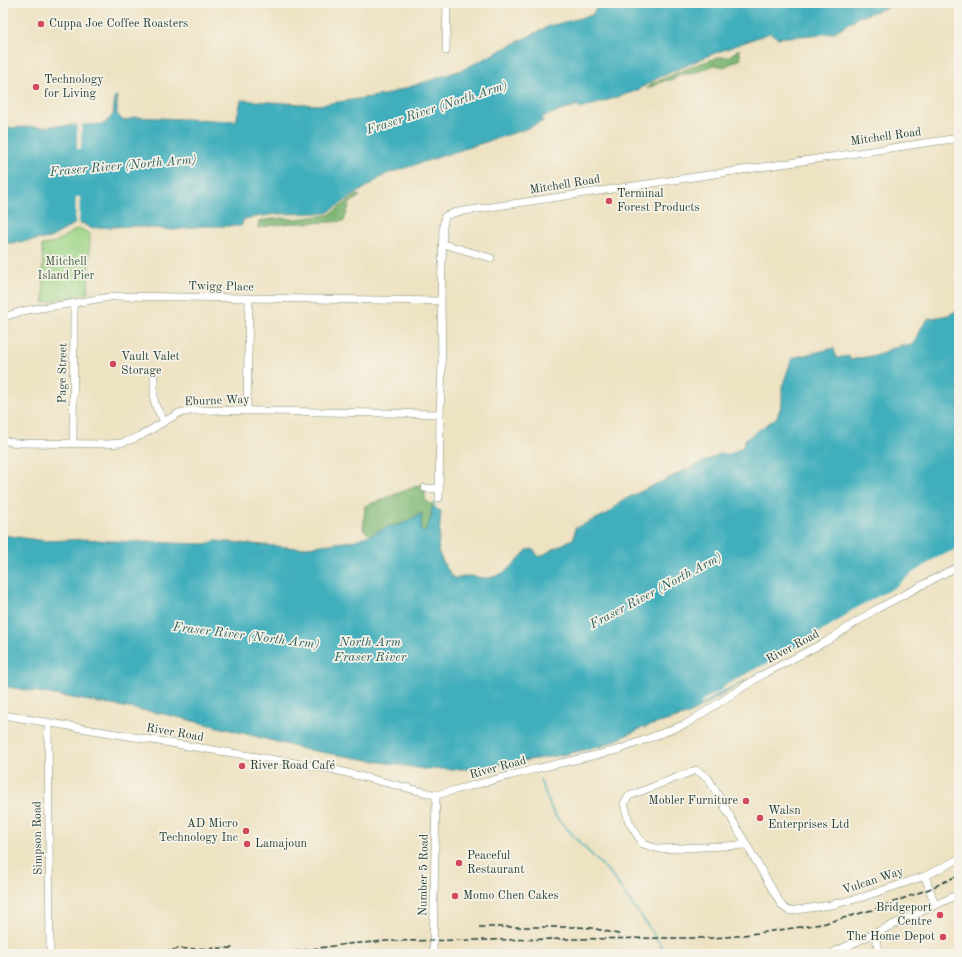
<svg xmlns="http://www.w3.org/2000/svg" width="962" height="957" font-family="'Old Standard TT',serif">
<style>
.green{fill:#9fd688;stroke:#5f8a5e}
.forest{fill:#7fb774;stroke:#4f7a54}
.water{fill:#3faebc;stroke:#2f7678}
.pier{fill:#ede2c2}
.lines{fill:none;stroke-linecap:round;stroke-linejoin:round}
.stream{stroke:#3faebc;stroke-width:1.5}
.minor-casing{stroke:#86907b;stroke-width:8}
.minor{stroke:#fff;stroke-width:7}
.rail{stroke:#1f3d34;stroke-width:1.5;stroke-dasharray:6 3;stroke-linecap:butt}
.poi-dot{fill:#d1495b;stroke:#f7f3e8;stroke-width:1.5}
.labels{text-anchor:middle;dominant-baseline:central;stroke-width:3.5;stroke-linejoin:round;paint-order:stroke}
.poi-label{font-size:12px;fill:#1f3d34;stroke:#f7f3e8;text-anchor:start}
.street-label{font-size:12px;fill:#1f3d34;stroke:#f7f3e8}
.park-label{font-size:12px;fill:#395c45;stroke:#f7f3e8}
.water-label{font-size:13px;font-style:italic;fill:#295f5d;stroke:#f7f3e8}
</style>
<rect width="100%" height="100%" fill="#f7f3e8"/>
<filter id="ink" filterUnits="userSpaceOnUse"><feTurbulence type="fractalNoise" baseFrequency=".025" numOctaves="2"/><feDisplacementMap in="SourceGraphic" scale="8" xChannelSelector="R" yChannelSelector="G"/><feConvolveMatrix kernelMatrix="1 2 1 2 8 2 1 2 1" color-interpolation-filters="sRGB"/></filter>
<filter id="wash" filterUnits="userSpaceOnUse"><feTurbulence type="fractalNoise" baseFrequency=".012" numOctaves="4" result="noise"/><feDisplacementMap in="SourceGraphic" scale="16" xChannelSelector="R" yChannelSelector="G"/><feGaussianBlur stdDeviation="0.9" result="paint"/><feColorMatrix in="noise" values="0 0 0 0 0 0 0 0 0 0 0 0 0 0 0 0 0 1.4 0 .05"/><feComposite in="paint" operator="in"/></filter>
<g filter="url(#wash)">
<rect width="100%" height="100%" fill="#ede2c2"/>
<polygon class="green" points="77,229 81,229 90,234 88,293 44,303 42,245 52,244"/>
<g class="forest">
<polygon points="739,49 741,59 724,67 715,65 692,74 680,74 673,80 666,80 647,89 651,84 693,66 719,57 728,57"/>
<path d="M357,195L360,196L350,203L344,221C315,224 286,221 258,228L259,221L281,218L295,219L329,215Z"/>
<polygon points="425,483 425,500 433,505 431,517 425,532 424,533 421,530 421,513 402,524 387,527 370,535 363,529 365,506"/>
</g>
<g class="water">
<polygon points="599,3 901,3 858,17 833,33 778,38 770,33 710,55 656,79 636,91 580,109 578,105 542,117 543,121 523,130 386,174 327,213 276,214 244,219 241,226 202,226 173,230 132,226 90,228 82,223 74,224 66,229 50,238 11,243 3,243 3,128 104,124 113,115 115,96 117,97 117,114 124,121 135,117 236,121 241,100 318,105 384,95 462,70 549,26 592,15"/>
<path d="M959,310V552L844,623L687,715L642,728L603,746L556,756L470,769H423L303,749L243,733L164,714L3,686V535L46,541L86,539L109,541L205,544L216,541L299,548L352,541L370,535L387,527L402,524L422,513L421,530L424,533L425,532L431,517L432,507L441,511L438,551L445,566L454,578C459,579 462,577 467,576C473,576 480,578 486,578C505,577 516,562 527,550L533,549L539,557L574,538L575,528L607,514L623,500L722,453L728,455L743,447L745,440L777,417L782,403V387L792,358L834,348L836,358L849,356L850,360L881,354L892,348H897L901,345L908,346L915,342L919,331L928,319L948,315Z"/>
</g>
<g class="pier">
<polygon points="77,123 82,123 81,149 77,149"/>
<polygon points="76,197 80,197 79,226 75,226"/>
<polygon points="959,546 959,555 916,582 867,610 769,669 721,692 700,706 703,700 722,690 724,686 757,668 768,663 788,652 790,650 841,619 851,611 895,587 914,572 926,565 934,559 952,551"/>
</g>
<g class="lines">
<g class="stream">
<polyline points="434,503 436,511"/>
<polyline points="540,780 552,810 558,819 580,843 611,874 635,909 641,916 660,944 668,954"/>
</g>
</g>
</g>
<g filter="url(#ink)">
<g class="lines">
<defs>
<g id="minor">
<polyline points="446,51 447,3"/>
<polyline points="443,244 491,258"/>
<path d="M3,318C21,309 44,308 63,305C82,302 100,298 118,296L441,301"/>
<polyline points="154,377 154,399 156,407 164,421"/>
<polyline points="247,411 249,299"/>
<polyline points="3,440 15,443 108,444 121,443 133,439 142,435 179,413 196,410 440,414"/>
<polyline points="73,443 74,311 73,303"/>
<polyline points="425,488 439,489"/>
<polyline points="439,498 440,414 442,364 441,301 443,227 445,216 457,212 959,138"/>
<polyline points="3,715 188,746 327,768 436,795 535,769 618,750 686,724 762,675 827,641 875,610 949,571 959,567"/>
<polyline points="48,722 50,954"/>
<polyline points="746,845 659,849 643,844 629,822 624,803 629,796 696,770 708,778 782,906 789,911 831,905 863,897 925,876 959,859"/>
<polyline points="925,876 935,905"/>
<polyline points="874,933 880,954"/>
<polyline points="433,954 436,795"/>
<polyline points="830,954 959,894"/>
</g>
</defs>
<use href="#minor" class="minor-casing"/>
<use href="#minor" class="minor"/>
<g class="rail">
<polyline points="479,927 578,927 592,928 622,935"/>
<polyline points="155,954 177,949 235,948"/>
<polyline points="276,954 347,944 387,941 665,938 712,938 736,936 822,924 872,910 929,889 959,875"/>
</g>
</g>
</g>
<g class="poi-dot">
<circle cx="41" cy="24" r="4"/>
<circle cx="36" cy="87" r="4"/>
<circle cx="609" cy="201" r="4"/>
<circle cx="113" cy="364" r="4"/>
<circle cx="242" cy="766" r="4"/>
<circle cx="746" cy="801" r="4"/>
<circle cx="760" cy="818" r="4"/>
<circle cx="246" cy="831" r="4"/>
<circle cx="247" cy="844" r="4"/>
<circle cx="459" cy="863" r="4"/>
<circle cx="455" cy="896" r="4"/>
<circle cx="940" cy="915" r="4"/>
<circle cx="943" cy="937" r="4"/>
</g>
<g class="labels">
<g class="poi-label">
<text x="49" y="24">Cuppa Joe Coffee Roasters</text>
<text x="44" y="80">Technology<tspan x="44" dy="14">for Living</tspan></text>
<text x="617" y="194">Terminal<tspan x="617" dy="14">Forest Products</tspan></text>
<text x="121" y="357">Vault Valet<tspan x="121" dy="14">Storage</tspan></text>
<text x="250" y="766">River Road Café</text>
<text x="738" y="801" text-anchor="end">Mobler Furniture</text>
<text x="768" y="811">Walsn<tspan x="768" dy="14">Enterprises Ltd</tspan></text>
<text x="238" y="824" text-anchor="end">AD Micro<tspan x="238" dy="14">Technology Inc</tspan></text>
<text x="255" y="844">Lamajoun</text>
<text x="467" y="856">Peaceful<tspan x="467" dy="14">Restaurant</tspan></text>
<text x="463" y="896">Momo Chen Cakes</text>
<text x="932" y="908" text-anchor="end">Bridgeport<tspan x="932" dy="14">Centre</tspan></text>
<text x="935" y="937" text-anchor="end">The Home Depot</text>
</g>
<g class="street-label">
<text transform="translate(886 137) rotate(-8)">Mitchell Road</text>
<text transform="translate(565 185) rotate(-9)">Mitchell Road</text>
<text transform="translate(221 287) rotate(1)">Twigg Place</text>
<text transform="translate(63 373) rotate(-89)">Page Street</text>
<text transform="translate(217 401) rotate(-2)">Eburne Way</text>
<text transform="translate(793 647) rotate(-28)">River Road</text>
<text transform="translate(175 733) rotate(10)">River Road</text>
<text transform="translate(498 768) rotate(-15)">River Road</text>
<text transform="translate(38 838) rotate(-91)">Simpson Road</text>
<text transform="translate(424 875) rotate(-89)">Number 5 Road</text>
<text transform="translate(873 881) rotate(-18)">Vulcan Way</text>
</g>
<g class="park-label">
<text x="66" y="262">Mitchell<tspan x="66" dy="14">Island Pier</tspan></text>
</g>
<g class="water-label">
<text transform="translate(437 108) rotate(-18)">Fraser River (North Arm)</text>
<text transform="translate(123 166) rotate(-5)">Fraser River (North Arm)</text>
<text transform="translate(656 591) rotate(-28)">Fraser River (North Arm)</text>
<text transform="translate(246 636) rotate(7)">Fraser River (North Arm)</text>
<text x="370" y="642">North Arm<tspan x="370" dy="15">Fraser River</tspan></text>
</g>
</g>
<rect width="962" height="957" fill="none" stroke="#f7f3e8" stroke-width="16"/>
</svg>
